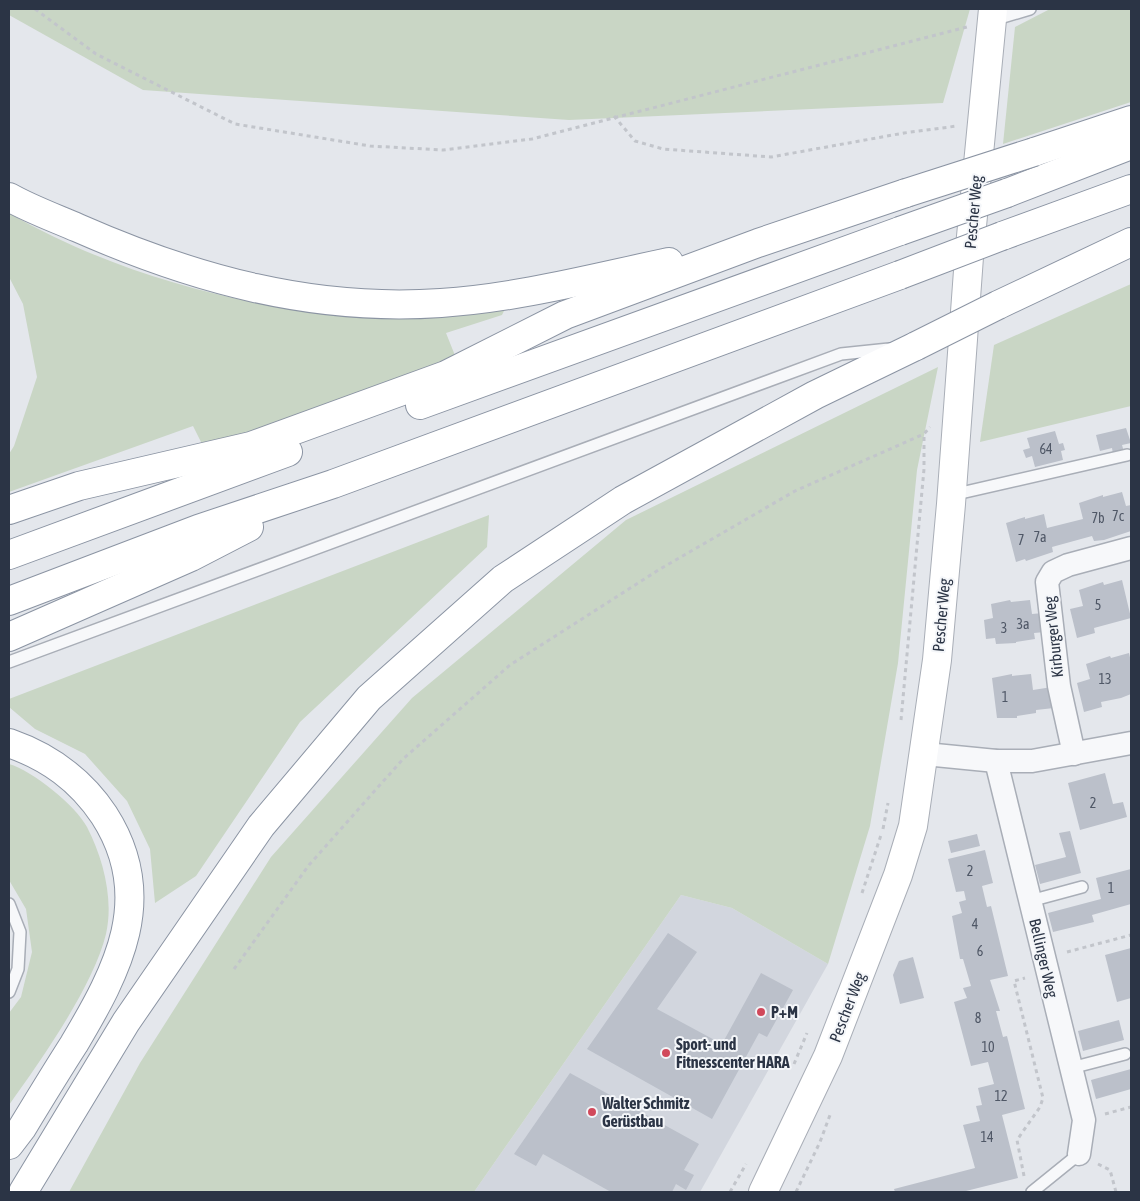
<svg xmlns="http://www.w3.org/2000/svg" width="1140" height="1201" font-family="'Asap Condensed',sans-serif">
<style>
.built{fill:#d2d6de}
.green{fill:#c9d6c5}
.building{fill:#bbc0ca}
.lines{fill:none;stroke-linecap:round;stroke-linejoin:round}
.lane-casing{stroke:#a9aeb7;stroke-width:14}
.street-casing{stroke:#a9aeb7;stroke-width:25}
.secondary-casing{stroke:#a9aeb7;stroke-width:30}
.highway-casing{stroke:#8b94a3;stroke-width:30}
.path{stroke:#c2c5cb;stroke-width:3;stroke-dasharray:4 4;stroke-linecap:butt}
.lane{stroke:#f7f8fa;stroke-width:11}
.street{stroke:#f7f8fa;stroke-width:22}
.secondary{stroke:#fff;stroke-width:28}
.highway{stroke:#fff;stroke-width:28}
.highway-bridge-casing{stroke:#8b94a3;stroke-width:30;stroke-linecap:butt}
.highway-bridge{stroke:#fff;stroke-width:28}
.poi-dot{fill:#d1495b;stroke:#f4f6f9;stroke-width:2}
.labels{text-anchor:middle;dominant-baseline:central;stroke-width:4;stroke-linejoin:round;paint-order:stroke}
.number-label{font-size:14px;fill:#4f5766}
.street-label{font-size:16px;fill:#2b3445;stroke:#f4f6f9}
.poi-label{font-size:16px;font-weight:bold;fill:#2b3445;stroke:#f4f6f9;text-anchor:start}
</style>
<rect width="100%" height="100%" fill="#e4e7ec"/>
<polygon class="built" points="681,895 732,908 828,964 700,1192 474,1192"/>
<g class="green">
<polygon points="9,9 970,9 943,103 569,120 143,90 9,15"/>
<polygon points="1050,9 1131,9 1131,102 1003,144 1015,27"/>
<path d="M9,213C112,273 247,310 366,317C381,317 396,315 411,314C443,311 474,309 506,307L502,315L446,333L456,358L267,427L203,446L193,426L9,492V454L14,446L37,377L23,304L9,277Z"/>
<polygon points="1131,284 1131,406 980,442 994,345"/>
<polygon points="938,367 917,470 898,663 870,826 828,964 732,908 681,895 474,1192 69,1192 140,1063 271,857 412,698 626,520"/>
<polygon points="489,515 487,547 300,722 196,876 155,903 150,849 127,801 85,754 35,729 9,707 9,699"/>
<path d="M9,764C33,771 75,805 87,827C103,858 114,899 106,934C93,987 41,1060 9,1105V1013L21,997L32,952L26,909L9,880Z"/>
</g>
<g class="building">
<polygon points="1126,428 1131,443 1122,445 1124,452 1113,454 1112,448 1100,451 1096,435"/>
<polygon points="1055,431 1059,444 1063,443 1065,450 1061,451 1063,460 1035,467 1032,456 1026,458 1023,450 1030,448 1027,438"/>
<polygon points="1122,492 1126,506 1131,505 1131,531 1104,540 1094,541 1092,536 1052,547 1053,552 1026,561 1025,559 1016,562 1006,523 1025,517 1025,519 1044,514 1047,528 1083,519 1079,503 1103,495 1103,497"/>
<polygon points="1122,580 1131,618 1094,628 1095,633 1077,638 1070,609 1083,606 1079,590 1103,582 1104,585"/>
<polygon points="1010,600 1011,602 1030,600 1032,614 1043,613 1045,632 1034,633 1035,639 1016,642 1016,643 996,644 995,638 986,639 984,620 993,618 991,604"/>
<polygon points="1129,653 1131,662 1131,694 1121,698 1101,702 1102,707 1084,712 1077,683 1090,679 1086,664 1110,656 1111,658"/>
<polygon points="1012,674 1012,676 1031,674 1033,690 1052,687 1054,708 1036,710 1036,713 1017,716 1017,718 997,718 992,678"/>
<polygon points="1105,773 1113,804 1123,802 1127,817 1080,830 1068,783"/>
<polygon points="1070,831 1081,873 1040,884 1035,865 1066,857 1059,833"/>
<polygon points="977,834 980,846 951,853 948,841"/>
<polygon points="985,850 993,883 982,886 987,907 991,906 1008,976 990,980 1000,1011 996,1011 1003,1037 1007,1036 1025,1109 1002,1115 1018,1178 962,1192 895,1192 894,1189 975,1168 963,1125 980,1121 976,1106 982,1105 978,1088 994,1084 988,1062 971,1066 954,1002 967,998 963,988 971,986 963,959 960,959 952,916 962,913 959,902 966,900 964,891 956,892 948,859"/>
<polygon points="1131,869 1131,904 1092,915 1094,922 1053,932 1048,913 1101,899 1096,878"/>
<polygon points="668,933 697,952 657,1009 722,1044 761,973 793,990 767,1037 759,1033 712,1119 587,1049"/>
<polygon points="1131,948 1131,998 1117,1002 1105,955"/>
<polygon points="913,957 924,998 900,1004 893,975 899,961"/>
<polygon points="1119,1020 1124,1040 1083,1051 1078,1031"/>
<polygon points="1131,1069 1131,1089 1096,1099 1091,1080"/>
<polygon points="570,1073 699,1144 684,1170 694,1175 686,1190 676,1184 672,1192 611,1192 543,1154 536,1166 514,1154"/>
</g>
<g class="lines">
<defs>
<g id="lane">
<polyline points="993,20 1030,9"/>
<polyline points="952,495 1127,455"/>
<polyline points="9,662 841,354 889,349"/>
<polyline points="1030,901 1082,887"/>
<polyline points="9,904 20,932 18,969 9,992"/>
<polyline points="1071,1068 1125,1054"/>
<polyline points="1032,1192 1079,1154"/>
</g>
<g id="street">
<polyline points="925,754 996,761 1032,761 1131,743"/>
<polyline points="1074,754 1059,686 1047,582 1053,572 1068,565 1131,548"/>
<polyline points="996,761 1084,1120 1079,1154"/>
</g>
<polyline id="secondary" points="763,1192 828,1056 898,875 913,826 937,660 951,504 969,257 993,9"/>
<g id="highway">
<polyline points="1034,152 1131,120"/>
<polyline points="1007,193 1131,145"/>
<path d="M9,197C30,209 55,218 78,228C194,279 313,312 441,303C518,298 593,278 669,262"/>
<polyline points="1002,236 1131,189"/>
<polyline points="998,305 1131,242"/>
<polyline points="420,405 900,231"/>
<polyline points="9,510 79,486 251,446 446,375 565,315 758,243 906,193"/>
<polyline points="9,555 288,452"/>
<polyline points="9,601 198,529 333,484 900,275"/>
<polyline points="9,637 191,557 249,527"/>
<path d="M9,743C49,757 80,779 104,815C157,897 118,970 74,1044C56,1072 39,1100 22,1128L9,1145"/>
<polyline points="23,1192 126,1022 261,826 369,698 503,579 623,500 815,395 916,346"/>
</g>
</defs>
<use href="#lane" class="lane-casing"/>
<use href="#street" class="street-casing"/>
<use href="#secondary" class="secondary-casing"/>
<use href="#highway" class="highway-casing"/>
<g class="path">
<polyline points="35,9 96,54 235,124 370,146 443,150 532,139 967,27"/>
<polyline points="614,116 635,141 663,149 771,157 904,133 957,126"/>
<polyline points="901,720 924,469 924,434 930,427"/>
<polyline points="883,829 888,803"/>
<polyline points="862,893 881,835"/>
<polyline points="1067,952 1131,935"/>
<polyline points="234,969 309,865 403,759 510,665 660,569 795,491 924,434"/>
<polyline points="794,1064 807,1033"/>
<polyline points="1105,1114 1131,1107"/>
<polyline points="1098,1164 1110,1170 1116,1192"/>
<polyline points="1024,1176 1017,1140 1040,1107 1043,1098 1014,981 1025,978"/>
<polyline points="730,1192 746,1164"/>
<polyline points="796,1192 820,1142 830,1115"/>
</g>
<use href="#lane" class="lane"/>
<use href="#street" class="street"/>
<use href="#secondary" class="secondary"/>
<use href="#highway" class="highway"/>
<defs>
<g id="highway-bridge">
<polyline points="906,193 1034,152"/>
<polyline points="900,231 1007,193"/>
<polyline points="900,275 1002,236"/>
<polyline points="916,346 998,305"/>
</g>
</defs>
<use href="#highway-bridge" class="highway-bridge-casing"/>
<use href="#highway-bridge" class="highway-bridge"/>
</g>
<g class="poi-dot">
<circle cx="761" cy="1012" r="5"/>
<circle cx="666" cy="1053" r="5"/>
<circle cx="592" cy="1112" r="5"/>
</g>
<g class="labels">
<g class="number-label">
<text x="1046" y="449">64</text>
<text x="1118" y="516">7c</text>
<text x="1098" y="518">7b</text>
<text x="1040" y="537">7a</text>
<text x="1021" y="540">7</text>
<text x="1098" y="605">5</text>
<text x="1023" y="624">3a</text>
<text x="1004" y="628">3</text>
<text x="1105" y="679">13</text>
<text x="1005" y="697">1</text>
<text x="1093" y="803">2</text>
<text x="970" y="871">2</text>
<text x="1111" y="888">1</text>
<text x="975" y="924">4</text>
<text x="980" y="951">6</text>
<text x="978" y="1018">8</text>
<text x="988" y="1047">10</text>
<text x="1001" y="1096">12</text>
<text x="987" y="1137">14</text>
</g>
<g class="street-label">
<text transform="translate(973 212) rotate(-85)">Pescher Weg</text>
<text transform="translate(941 615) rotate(-85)">Pescher Weg</text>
<text transform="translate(1053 637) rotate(-96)">Kirburger Weg</text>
<text transform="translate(1044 958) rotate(77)">Bellinger Weg</text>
<text transform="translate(847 1007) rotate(-69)">Pescher Weg</text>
</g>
<g class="poi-label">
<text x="771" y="1012">P+M</text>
<text x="676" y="1044">Sport- und<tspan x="676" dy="18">Fitnesscenter HARA</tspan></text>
<text x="602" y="1103">Walter Schmitz<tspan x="602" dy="18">Gerüstbau</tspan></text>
</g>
</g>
<rect width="1140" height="1201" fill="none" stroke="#2b3445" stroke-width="20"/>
</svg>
